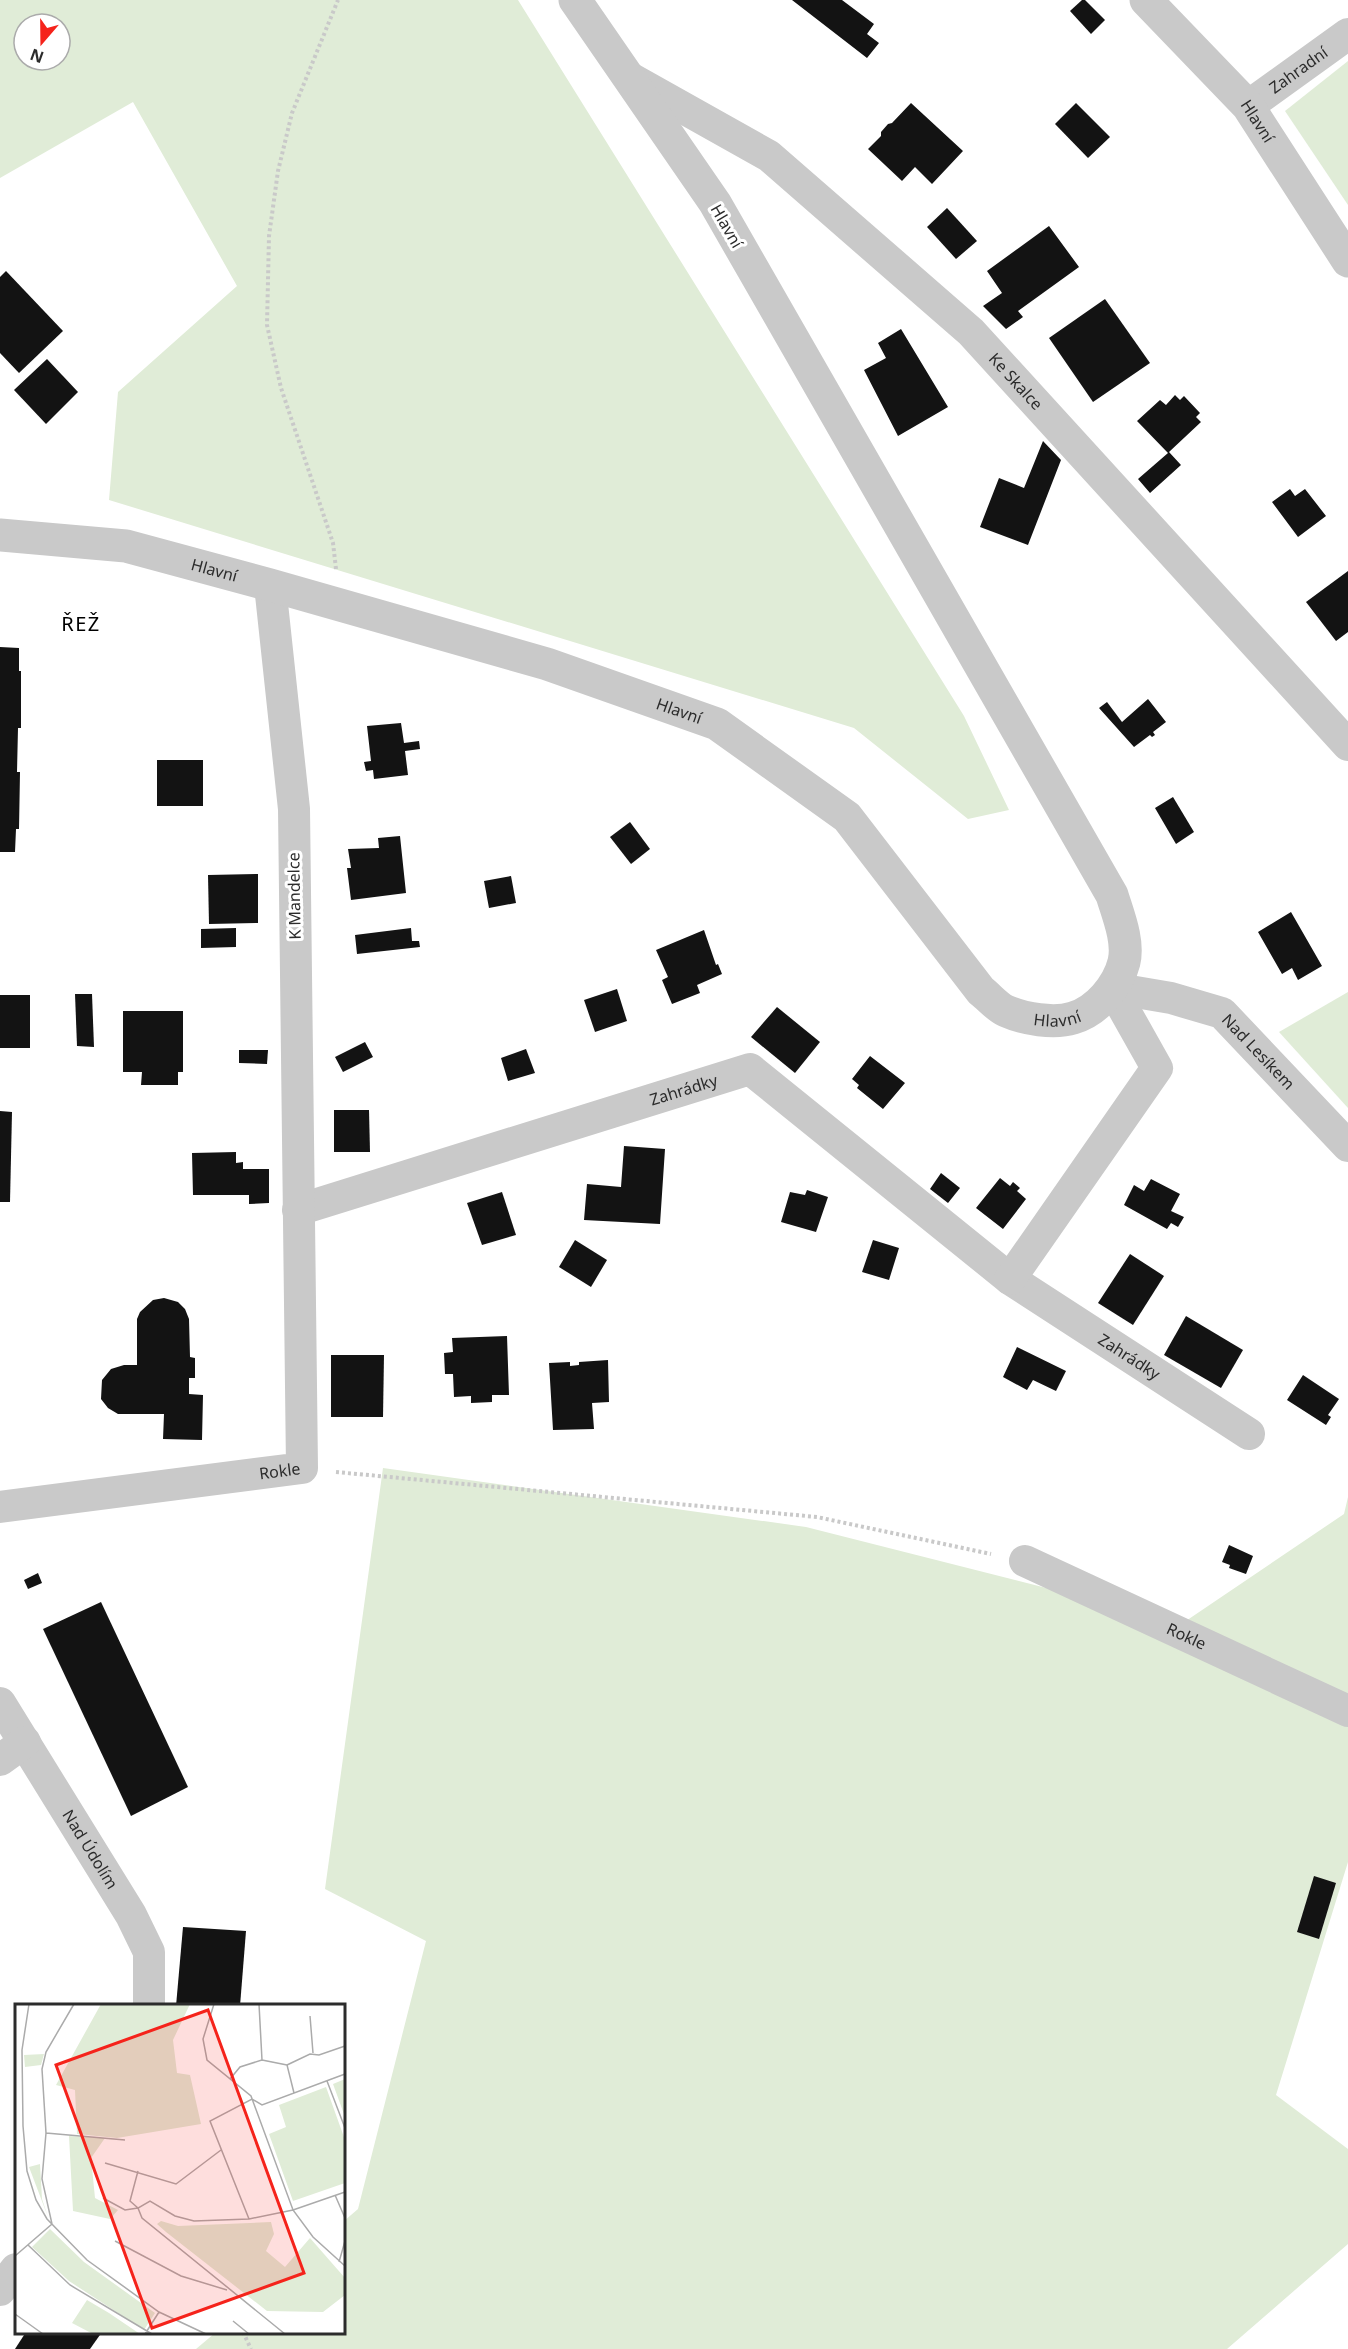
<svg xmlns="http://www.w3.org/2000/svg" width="1348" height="2349" font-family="'Noto Sans',sans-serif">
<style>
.green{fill:#e0ecd7;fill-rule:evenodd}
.building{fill:#131313}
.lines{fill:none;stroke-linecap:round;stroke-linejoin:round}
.path{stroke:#c9c9c9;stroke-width:4;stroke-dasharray:3 3;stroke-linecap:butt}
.minor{stroke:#c9c9c9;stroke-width:32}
.tertiary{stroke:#c9c9c9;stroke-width:33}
.labels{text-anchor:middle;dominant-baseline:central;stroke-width:6;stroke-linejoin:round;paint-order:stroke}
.street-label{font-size:16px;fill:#2c2c2c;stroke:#fff}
.quarter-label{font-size:20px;letter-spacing:1.5px;fill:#000;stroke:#fff}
.inset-road{fill:none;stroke:#ababab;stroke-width:1.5}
.view{fill:#f5231b;fill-opacity:0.15;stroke:#f5231b;stroke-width:3}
.inset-edge{fill:none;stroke:#2c2c2c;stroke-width:3}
</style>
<rect width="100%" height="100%" fill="#fff"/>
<g class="green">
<path d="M0,0H518L964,716L1009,810L968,819L854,728L109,500L118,392L237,286L133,102L0,178ZM24,24H60V60H24Z"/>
<polygon points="1348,61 1348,205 1285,111"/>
<polygon points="1348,992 1348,1108 1279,1032"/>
<polygon points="383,1468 806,1527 1078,1596 1348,1726 1348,1862 1276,2095 1348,2149 1348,2244 1227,2349 196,2349 215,2333 344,2332 344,2221 358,2209 426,1941 325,1889"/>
<polygon points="1348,1497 1348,1706 1174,1629 1344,1514"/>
</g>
<g class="building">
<polygon points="792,0 842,0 874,24 867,34 879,43 867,58"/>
<polygon points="1082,0 1085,0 1105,20 1091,34 1070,11"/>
<polygon points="911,103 963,151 932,184 915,167 902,181 868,149 881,136 881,132 888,124 892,123"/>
<polygon points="1076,103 1110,137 1088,158 1055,124"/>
<polygon points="947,208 977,241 956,259 927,227"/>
<polygon points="1049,226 1079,267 1018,311 1023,317 1006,329 983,306 1002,293 987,271"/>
<polygon points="6,271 63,331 19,373 0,353 0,277"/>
<polygon points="1105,299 1150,363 1093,402 1049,338"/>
<polygon points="901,329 948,407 898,436 864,370 886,358 878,343"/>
<polygon points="47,359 78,392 46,424 14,390"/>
<polygon points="1175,395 1180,400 1184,396 1200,413 1196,417 1201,422 1169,452 1181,465 1150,493 1138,479 1168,453 1137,421 1160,400 1166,405"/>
<polygon points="1043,441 1061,460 1028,545 980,527 999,478 1024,488"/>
<polygon points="1290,489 1295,496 1305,489 1326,516 1298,537 1272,502"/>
<polygon points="1348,571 1348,632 1336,641 1306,602"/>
<polygon points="0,647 19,648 19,671 21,671 21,728 18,728 17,772 20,772 19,829 16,829 15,852 0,852"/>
<polygon points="1148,699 1166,722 1153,732 1155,735 1152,737 1150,735 1134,747 1099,708 1107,702 1122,722"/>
<polygon points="401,723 404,743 419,741 420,749 405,751 408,775 374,779 373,770 366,771 364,762 371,761 367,726"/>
<rect x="157" y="760" width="46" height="46"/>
<polygon points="1173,797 1194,832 1176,844 1155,808"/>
<polygon points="630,822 650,849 631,864 610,837"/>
<polygon points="400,836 406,893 351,900 347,868 351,868 348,849 379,848 378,838"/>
<polygon points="258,874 258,923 209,924 208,875"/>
<polygon points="511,876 516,903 489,908 484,881"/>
<polygon points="1291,912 1322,966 1298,980 1292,968 1282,974 1258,932"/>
<polygon points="236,928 236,947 201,948 201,929"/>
<polygon points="411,928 412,941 419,941 420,947 357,954 355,935"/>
<polygon points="704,930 716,965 718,964 722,974 697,985 700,993 672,1004 662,980 668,977 656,950"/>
<polygon points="617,989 627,1021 595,1032 584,1000"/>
<polygon points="75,994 92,994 94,1047 77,1046"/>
<rect x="0" y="995" width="30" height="53"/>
<polygon points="777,1007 820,1042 795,1073 751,1037"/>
<polygon points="123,1011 183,1011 183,1072 178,1072 178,1085 141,1085 142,1072 123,1072"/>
<polygon points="365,1042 373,1057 343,1072 335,1057"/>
<polygon points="526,1049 535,1073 508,1081 501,1058"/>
<polygon points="239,1050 268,1050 267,1064 239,1063"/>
<polygon points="870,1056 905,1083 883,1109 857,1088 859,1085 852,1079"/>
<polygon points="334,1110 369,1110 370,1152 334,1152"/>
<polygon points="0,1111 12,1112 10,1202 0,1202"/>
<polygon points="624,1146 665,1149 660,1224 584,1220 587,1184 621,1187"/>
<polygon points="236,1152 236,1163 243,1162 243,1169 269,1169 269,1203 249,1204 249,1195 193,1195 192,1153"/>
<polygon points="941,1173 960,1188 948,1203 930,1189"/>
<polygon points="1000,1178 1010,1186 1013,1182 1020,1188 1017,1191 1026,1199 1003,1229 976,1208"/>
<polygon points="1151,1179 1180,1194 1171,1211 1184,1217 1178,1227 1171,1223 1167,1229 1124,1205 1134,1185 1144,1191"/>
<polygon points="807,1190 828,1197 816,1232 781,1222 790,1192 805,1195"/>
<polygon points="502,1192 516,1235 482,1245 467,1203"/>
<polygon points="575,1240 607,1260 591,1287 559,1267"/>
<polygon points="873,1240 899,1248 889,1280 862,1272"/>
<polygon points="1130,1254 1164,1276 1133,1325 1098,1303"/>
<polygon points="164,1298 178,1302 185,1309 189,1319 190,1357 195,1358 195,1378 189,1378 189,1394 203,1395 202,1440 163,1439 164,1414 118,1414 108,1408 101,1399 102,1380 111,1369 124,1365 137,1365 137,1319 140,1312 153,1300"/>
<polygon points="1186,1316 1243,1350 1221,1388 1164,1355"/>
<polygon points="507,1336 509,1395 492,1395 492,1402 471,1403 471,1396 454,1397 453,1374 445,1374 444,1353 453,1352 452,1338"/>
<polygon points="1017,1347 1066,1371 1056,1391 1033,1380 1027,1390 1003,1377"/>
<polygon points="331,1355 384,1355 383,1417 331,1417"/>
<polygon points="608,1360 609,1402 592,1403 594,1429 553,1430 549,1363 570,1362 570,1366 579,1365 579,1362"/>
<polygon points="1303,1375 1339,1399 1328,1415 1331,1417 1326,1425 1287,1400"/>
<polygon points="1229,1545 1253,1556 1246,1574 1229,1568 1230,1565 1222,1562"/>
<polygon points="38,1573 42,1583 28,1589 24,1580"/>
<polygon points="101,1602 188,1787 131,1816 43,1629"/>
<polygon points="1314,1876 1336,1883 1319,1939 1297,1932"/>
<polygon points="183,1927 246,1931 240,2006 176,2006"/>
<polygon points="26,2332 102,2332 90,2349 15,2349"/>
</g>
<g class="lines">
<g class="path">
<polyline points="336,569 333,543 281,388 267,325 269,236 278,171 292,113 338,0"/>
<polyline points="336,1472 817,1517 991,1554"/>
<polyline points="243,2332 251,2349"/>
</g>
<g class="minor">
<path id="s1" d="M630,78L769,156L971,332L1348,745"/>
<path id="s2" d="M1248,106L1348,34"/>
<path id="s3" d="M1112,988L1171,998L1222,1013L1348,1146"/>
<path id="s4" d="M298,1210L750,1069L1010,1279L1249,1434"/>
<polyline points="1010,1279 1157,1068 1112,988"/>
<path id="s5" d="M0,1507L302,1468L294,809L270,585"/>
<path id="s6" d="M1025,1561L1348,1711"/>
<path id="s7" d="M0,1703L131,1915L149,1952V2006"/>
<polyline points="0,1760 25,1742"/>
<polyline points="0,2290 16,2269"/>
</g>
<g class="tertiary">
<path id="s8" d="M1146,0L1248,106L1348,261"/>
<path id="s9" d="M0,535L126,546L270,585L547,664L717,724L847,817L981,991C989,997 997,1007 1006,1011C1024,1019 1054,1024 1073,1018C1097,1011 1118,986 1124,962C1129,941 1118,915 1112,895L715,203L575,0"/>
</g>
</g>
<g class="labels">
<g class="street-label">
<text stroke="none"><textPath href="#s2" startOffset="62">Zahradní</textPath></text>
<text stroke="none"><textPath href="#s8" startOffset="165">Hlavní</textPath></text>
<text transform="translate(727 226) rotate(60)">Hlavní</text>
<text stroke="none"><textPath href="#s1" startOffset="494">Ke Skalce</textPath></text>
<text stroke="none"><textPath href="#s9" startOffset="218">Hlavní</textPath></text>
<text stroke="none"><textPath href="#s9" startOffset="704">Hlavní</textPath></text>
<text transform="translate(294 896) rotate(-91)">K Mandelce</text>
<text stroke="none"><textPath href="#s9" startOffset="1208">Hlavní</textPath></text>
<text stroke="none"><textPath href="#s3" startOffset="166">Nad Lesíkem</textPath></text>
<text stroke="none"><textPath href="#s4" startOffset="404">Zahrádky</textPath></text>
<text stroke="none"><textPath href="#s4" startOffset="950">Zahrádky</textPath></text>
<text stroke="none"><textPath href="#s5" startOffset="282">Rokle</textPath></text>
<text stroke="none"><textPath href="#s6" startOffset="178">Rokle</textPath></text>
<text stroke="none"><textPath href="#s7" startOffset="172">Nad Údolím</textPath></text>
</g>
<g class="quarter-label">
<text x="81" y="623">ŘEŽ</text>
</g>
</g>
<g transform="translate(15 2004)">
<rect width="330" height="330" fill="#fff"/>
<path d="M86,0H175L158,36L162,69L175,71L186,120L102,134L62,130L60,86L41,81ZM29,50L26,61L10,63L9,51ZM330,75V113L318,80ZM311,83L330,136V179L278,197L254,130L271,123L264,101ZM54,132L90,134L76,154L80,194L103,206L95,215L58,207ZM25,160L27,195L33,213L14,163ZM146,217L163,222L256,218L259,230L251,247L270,263L295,234L330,274V291L308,308L252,307L151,228L142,220ZM35,225L69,258L140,309L129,326L54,277L17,243ZM72,296L94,309L125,330H78L57,319Z" fill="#e0ecd7"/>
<path class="inset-road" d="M14,0L7,46L8,122L12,167L21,196L32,215L72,256L144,308L191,330M199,0L188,35L192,56L236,92L278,206L298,233L330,262M295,12L298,49M247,56L272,61M215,75L225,63L247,56L244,0M312,77L330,124M279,89L272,61L295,50L304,51L330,42M31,129L110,136M90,159L161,180L206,146M123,167L115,197L123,204M320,191L330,214M88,194L110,206L123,204M234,215L195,117L237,95L247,101L330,70M100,237L166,272L212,286M13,241L55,281L137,330M0,252L37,220L27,175L31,129L27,65L31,48L59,0M324,258L330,237M0,310L28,330M218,317L234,330M130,330L144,308M270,330L127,214L123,204L135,197L160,212L179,217L234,215L278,206L330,188"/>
<path class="view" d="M193,6L289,269L137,324L41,61Z"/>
<rect width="330" height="330" class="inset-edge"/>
</g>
<g transform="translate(42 42) rotate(200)"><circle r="28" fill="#ffffff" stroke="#ababab" stroke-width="1.5"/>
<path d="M0-4.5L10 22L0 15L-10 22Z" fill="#f5231b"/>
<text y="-9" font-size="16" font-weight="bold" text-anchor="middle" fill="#2c2c2c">N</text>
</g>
</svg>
